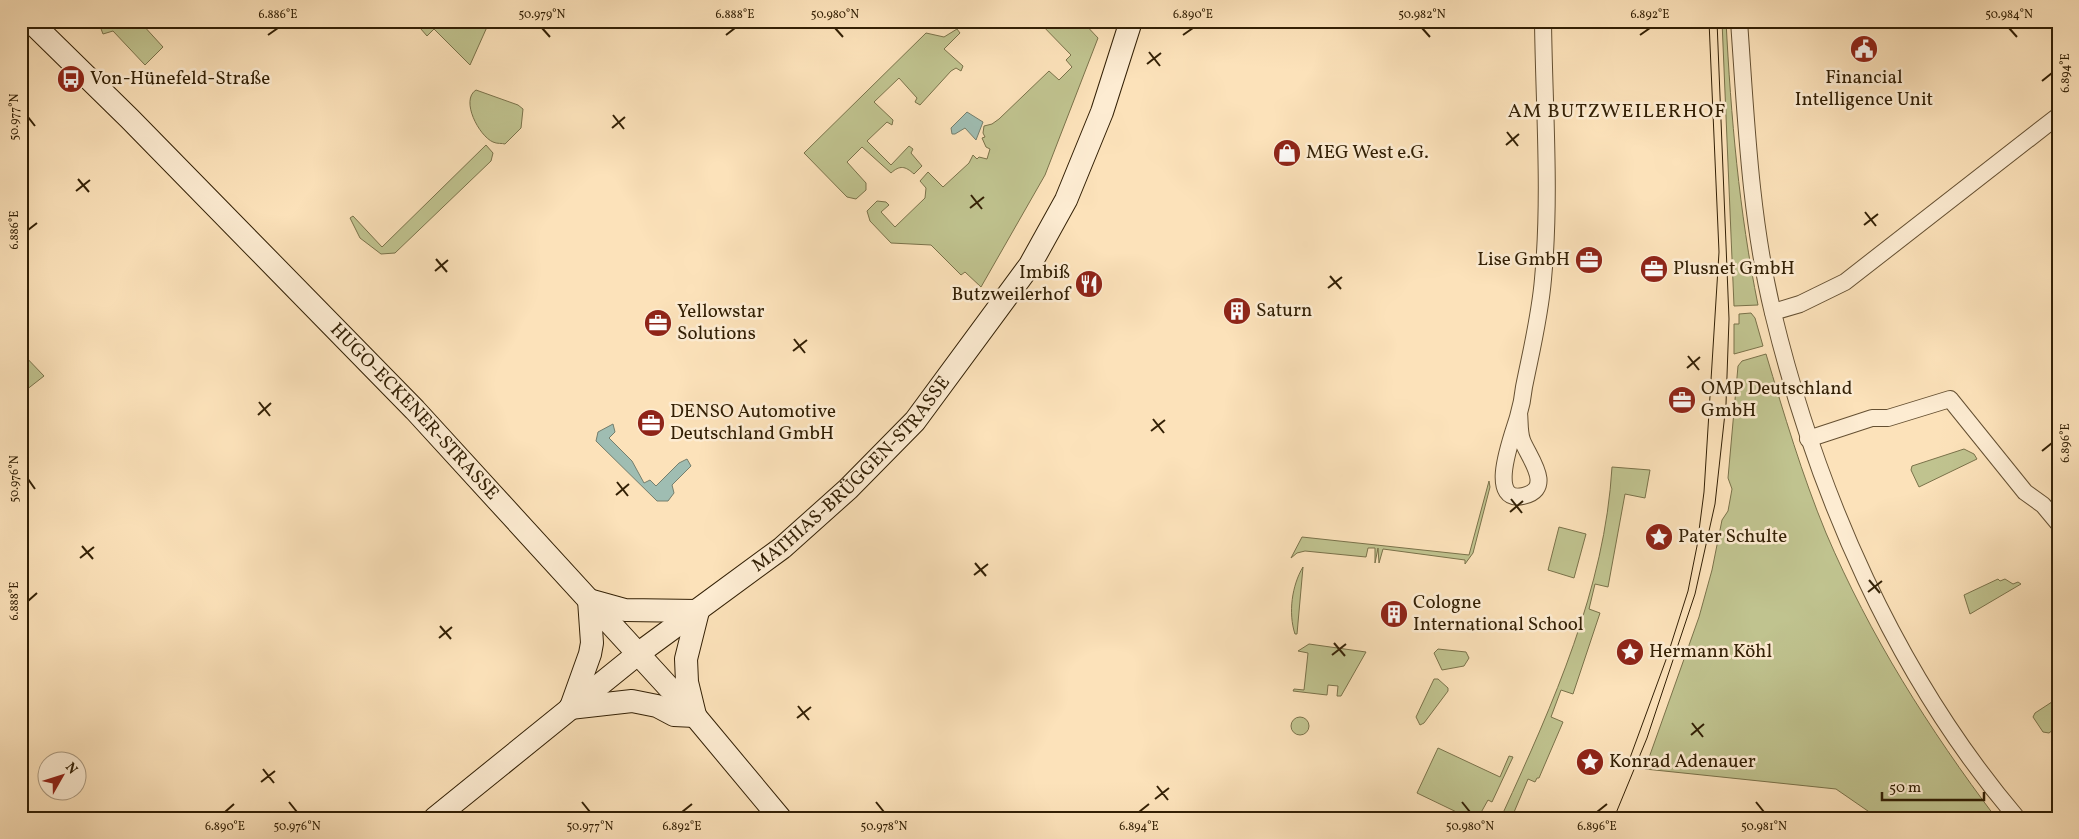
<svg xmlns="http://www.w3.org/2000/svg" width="2079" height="839" font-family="Vollkorn,serif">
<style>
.green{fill:#c0c38f;stroke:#7a724a}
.water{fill:#9fbdb2;stroke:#747e6d}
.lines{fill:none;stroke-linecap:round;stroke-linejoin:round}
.street-casing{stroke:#655032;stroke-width:18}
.secondary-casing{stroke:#332005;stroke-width:24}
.street{stroke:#fdecd2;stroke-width:16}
.secondary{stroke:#fdecd2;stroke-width:22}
.tram{stroke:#332005;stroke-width:1}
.ticks{fill:none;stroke:#332005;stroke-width:2}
.labels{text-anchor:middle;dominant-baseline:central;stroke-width:5;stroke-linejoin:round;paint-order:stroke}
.poi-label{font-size:19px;fill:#332005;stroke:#fdecd2;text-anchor:start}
.street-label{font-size:19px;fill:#332005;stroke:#fdecd2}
.neighbourhood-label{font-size:20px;letter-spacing:1px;fill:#332005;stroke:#fdecd2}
.neatline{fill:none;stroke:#332005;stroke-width:2}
.ticks-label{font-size:12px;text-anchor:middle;fill:#332005}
</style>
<rect width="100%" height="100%" fill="#fce2ba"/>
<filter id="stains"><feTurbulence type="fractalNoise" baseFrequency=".004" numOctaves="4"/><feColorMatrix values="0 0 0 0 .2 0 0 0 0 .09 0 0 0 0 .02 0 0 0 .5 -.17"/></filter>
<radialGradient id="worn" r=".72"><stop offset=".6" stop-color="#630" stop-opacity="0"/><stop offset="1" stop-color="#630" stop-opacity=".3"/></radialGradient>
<g class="green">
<polygon points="98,21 131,21 138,28 142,24 163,47 145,65 113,31 103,34"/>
<polygon points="414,21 487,21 487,27 470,65 434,29 427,36"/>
<polygon points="1038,21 1082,21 1098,38 1045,175 981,287 965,272 961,275 931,245 891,243 870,221 867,211 877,201 886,202 889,205 881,212 895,227 925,198 926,188 920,181 928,172 943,187 969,163 973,155 977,159 979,157 987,159 990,149 986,147 982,138 985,137 983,133 984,126 992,124 999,119 1049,71 1059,80 1072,67 1066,60 1071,55"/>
<path d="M1722,21H1726C1731,117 1739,211 1758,305L1734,306Z"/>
<path d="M957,29L960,33L944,49L963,66L961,71L956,68L951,71L920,105L915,102L917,98L899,78L874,102L893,120L892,125L887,122L867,141L891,165L909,146L913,149L911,153L922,166L914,174C905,166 900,165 891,173L862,147L847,162L866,183V190L856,199L847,197L804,153L926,33L944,37Z"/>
<path d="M476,90L518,105L523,109L521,128L505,144C502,143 497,144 493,142C479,136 460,100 476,90Z"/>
<polygon points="486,145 493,153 491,161 395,253 381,254 360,238 350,218 353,216 382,247"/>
<polygon points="1751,313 1755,318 1763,346 1734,354 1734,324 1739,324 1739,314"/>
<polygon points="21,352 44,376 21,394"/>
<path d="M1766,354C1784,414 1802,475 1826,533C1870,636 1929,729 1996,818H1878L1836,789L1645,769L1699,617L1712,570L1722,520L1728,511L1732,489L1728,478L1738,366L1742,361Z"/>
<polygon points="1964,449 1974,454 1977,459 1919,487 1911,470 1912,466"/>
<path d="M1612,467L1650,470L1645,498L1625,494L1608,587L1595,584L1589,609L1600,613L1573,694L1561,690L1551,717L1563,722L1539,778H1537L1535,782L1528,779L1512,817L1503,813C1553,704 1605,588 1612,467Z"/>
<polygon points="1489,481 1490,487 1473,553 1465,564 1465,560 1383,549 1379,563 1378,548 1375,563 1375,548 1368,548 1366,557 1305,551 1297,553 1291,558 1302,537 1469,555"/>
<polygon points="1559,527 1586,534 1574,578 1548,570"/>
<path d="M1303,567L1297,634H1295C1288,613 1292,585 1303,567Z"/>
<polygon points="1998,579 2000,581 2005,579 2013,584 2018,582 2021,584 1970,614 1964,595"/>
<polygon points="1309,644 1366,652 1341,696 1337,696 1338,686 1328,685 1327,695 1293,691 1294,689 1304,690 1308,653 1298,651"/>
<polygon points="1438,649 1466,652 1469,658 1464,666 1442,670 1434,653"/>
<polygon points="1434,679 1438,679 1448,688 1448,691 1424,723 1420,725 1416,717"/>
<polygon points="2058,698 2058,726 2049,733 2043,732 2033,717 2035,713"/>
<circle cx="1300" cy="726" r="9"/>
<polygon points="1438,748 1500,777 1509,756 1513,757 1492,802 1488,800 1478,818 1469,818 1417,793"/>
</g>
<g class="water">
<polygon points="967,112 983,122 976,140 965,128 955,134 952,134 951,128"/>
<polygon points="613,424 615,432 609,438 632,461 644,483 650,480 656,486 679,463 687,459 691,466 672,485 674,493 668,501 657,501 596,441 598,432"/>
</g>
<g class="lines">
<defs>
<g id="street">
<path d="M1739,21C1746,118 1750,218 1773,313C1817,494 1895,674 2017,818"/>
<polyline points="1773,312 1800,304 1845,282 2058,116"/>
<path d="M1519,413C1520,421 1519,432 1522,440C1527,455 1556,489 1523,496C1485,504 1514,432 1518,417C1521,407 1523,397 1524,387C1531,352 1540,316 1543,279C1551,194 1544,107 1543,21"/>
<polyline points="1808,439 1872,418 1888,418 1950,399 2025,492 2043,505 2058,523"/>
</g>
<g id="secondary">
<path id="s1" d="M30,21L130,119L415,410L695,716L780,818"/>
<polyline points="589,600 625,610 698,611"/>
<polyline points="571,707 590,654 592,643 589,600"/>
<polyline points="570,708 632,701 657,706 674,715 695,716"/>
<polyline points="695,715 687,682 686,659 698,611"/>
<path id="s2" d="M435,818L639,653L782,548L848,489L915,421L1030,265L1066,200L1102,112L1131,21"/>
</g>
</defs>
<use href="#street" class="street-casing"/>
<use href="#secondary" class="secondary-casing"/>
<use href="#street" class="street"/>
<use href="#secondary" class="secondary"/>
<g class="tram">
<polyline points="1627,766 1667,657 1688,591 1697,546 1704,492 1719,252 1709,21"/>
<polyline points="1614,818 1647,738 1695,594 1715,504 1726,404 1729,319 1717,21"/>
</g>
</g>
<path class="ticks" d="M542,28L550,37M835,28L843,37M1422,28L1430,37M2009,28L2017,37M268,35L278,28M726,35L735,28M1183,35L1193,28M1640,35L1650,28M1149,52L1160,66M1147,64L1161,53M2042,81L2052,73M613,115L624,129M28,117L35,126M612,128L625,117M1507,132L1518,146M1506,145L1519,134M78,179L89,192M76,191L90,180M971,195L982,209M970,208L984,197M1865,212L1876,226M1864,225L1878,214M28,230L37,223M436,259L447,272M435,271L448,260M1330,276L1341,289M1328,288L1342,277M794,339L805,353M793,351L807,340M1688,356L1699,370M1687,368L1700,357M259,402L270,416M258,415L271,403M1153,419L1164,433M1151,431L1165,420M2042,451L2052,443M28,479L35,489M617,482L628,496M616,495L629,484M1511,499L1522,513M1510,512L1523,501M82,546L93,559M80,558L94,547M975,563L986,576M974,575L988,564M1869,580L1880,593M1868,592L1882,581M28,601L37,593M440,626L451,639M439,638L452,627M1334,643L1345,656M1332,655L1346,644M798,706L809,720M797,718L811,707M1692,723L1703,737M1691,735L1704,724M263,769L274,783M261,782L275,771M1157,786L1168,800M1155,799L1169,788M289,802L297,812M582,802L590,812M876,802L884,812M1462,802L1470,812M1756,802L1764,812M225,812L234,804M682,812L692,804M1139,812L1149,804M1597,812L1607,804"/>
<defs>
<symbol id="civic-disc" viewBox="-11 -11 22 22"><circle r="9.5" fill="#8f2418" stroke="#fdecd2"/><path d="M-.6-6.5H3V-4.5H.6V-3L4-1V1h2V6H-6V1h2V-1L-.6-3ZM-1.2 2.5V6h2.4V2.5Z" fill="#fff"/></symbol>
<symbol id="bus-disc" viewBox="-11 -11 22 22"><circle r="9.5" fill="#8f2418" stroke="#fdecd2"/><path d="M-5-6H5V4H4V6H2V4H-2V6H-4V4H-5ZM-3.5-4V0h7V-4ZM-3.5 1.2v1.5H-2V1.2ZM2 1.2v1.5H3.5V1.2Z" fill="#fff"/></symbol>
<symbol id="shop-disc" viewBox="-11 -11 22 22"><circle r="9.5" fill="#8f2418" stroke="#fdecd2"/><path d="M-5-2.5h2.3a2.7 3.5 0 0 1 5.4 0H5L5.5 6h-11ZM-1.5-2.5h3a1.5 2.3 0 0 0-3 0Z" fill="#fff"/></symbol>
<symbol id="office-disc" viewBox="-11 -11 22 22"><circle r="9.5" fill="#8f2418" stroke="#fdecd2"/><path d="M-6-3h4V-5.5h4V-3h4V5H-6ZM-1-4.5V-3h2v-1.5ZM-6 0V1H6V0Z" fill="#fff"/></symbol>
<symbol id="restaurant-disc" viewBox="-11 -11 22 22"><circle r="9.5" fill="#8f2418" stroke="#fdecd2"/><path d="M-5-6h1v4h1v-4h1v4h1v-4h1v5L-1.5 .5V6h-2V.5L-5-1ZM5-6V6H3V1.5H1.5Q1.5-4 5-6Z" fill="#fff"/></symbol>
<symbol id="building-disc" viewBox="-11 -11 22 22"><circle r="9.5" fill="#8f2418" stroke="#fdecd2"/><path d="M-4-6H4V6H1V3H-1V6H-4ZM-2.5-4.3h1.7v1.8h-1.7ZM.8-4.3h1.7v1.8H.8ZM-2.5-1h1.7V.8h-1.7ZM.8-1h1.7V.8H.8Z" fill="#fff"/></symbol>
<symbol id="sight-disc" viewBox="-11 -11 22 22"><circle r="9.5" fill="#8f2418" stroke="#fdecd2"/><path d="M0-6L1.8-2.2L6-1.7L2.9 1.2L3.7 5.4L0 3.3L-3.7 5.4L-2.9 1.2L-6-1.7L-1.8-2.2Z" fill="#fff"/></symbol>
</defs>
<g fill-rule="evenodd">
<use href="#civic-disc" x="1848" y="33" width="32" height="32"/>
<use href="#bus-disc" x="55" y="63" width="32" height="32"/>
<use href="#shop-disc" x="1271" y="137" width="32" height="32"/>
<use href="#office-disc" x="1573" y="244" width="32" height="32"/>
<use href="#office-disc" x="1638" y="253" width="32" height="32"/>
<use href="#restaurant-disc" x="1073" y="268" width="32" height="32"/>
<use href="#building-disc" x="1221" y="295" width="32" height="32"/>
<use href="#office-disc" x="642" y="307" width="32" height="32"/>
<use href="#office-disc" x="1666" y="384" width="32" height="32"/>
<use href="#office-disc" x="635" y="407" width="32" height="32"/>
<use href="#sight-disc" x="1643" y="521" width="32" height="32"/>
<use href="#building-disc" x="1378" y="598" width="32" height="32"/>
<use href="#sight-disc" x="1614" y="636" width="32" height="32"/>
<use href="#sight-disc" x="1574" y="746" width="32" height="32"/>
</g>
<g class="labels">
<g class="poi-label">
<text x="1864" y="78" text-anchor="middle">Financial<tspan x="1864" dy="22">Intelligence Unit</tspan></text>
<text x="90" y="79">Von-Hünefeld-Straße</text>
<text x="1306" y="153">MEG West e.G.</text>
<text x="1570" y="260" text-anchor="end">Lise GmbH</text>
<text x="1673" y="269">Plusnet GmbH</text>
<text x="1070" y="273" text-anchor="end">Imbiß<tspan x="1070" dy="22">Butzweilerhof</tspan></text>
<text x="1256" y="311">Saturn</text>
<text x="677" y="312">Yellowstar<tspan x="677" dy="22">Solutions</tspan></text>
<text x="1701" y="389">OMP Deutschland<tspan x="1701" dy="22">GmbH</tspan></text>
<text x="670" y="412">DENSO Automotive<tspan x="670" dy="22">Deutschland GmbH</tspan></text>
<text x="1678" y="537">Pater Schulte</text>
<text x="1413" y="603">Cologne<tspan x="1413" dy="22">International School</tspan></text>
<text x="1649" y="652">Hermann Köhl</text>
<text x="1609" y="762">Konrad Adenauer</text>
</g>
<g class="street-label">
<text stroke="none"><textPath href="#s1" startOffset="548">HUGO-ECKENER-STRASSE</textPath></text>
<text stroke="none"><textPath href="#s2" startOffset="541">MATHIAS-BRÜGGEN-STRASSE</textPath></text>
</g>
<g class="neighbourhood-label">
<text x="1617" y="112">AM BUTZWEILERHOF</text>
</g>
</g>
<rect width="2079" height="839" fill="none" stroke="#fce2ba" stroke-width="55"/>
<g transform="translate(62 776) rotate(51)"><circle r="24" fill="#fdecd2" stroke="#ac9a80"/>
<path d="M0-4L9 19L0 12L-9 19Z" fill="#8f2418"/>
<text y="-8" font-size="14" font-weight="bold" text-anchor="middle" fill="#332005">N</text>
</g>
<path d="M1882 792v8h102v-8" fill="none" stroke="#332005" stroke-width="2.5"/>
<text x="1889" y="792" font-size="15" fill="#332005" stroke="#fdecd2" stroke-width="4" paint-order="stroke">50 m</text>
<rect x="28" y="28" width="2024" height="784" class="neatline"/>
<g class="ticks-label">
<text x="278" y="18">6.886°E</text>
<text x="542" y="18">50.979°N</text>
<text x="735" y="18">6.888°E</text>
<text x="835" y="18">50.980°N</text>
<text x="1193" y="18">6.890°E</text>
<text x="1422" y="18">50.982°N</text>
<text x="1650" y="18">6.892°E</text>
<text x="2009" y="18">50.984°N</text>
<text transform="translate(2065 73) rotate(-90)" y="4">6.894°E</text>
<text transform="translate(14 117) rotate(-90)" y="4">50.977°N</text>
<text transform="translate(14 230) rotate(-90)" y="4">6.886°E</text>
<text transform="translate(2065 443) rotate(-90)" y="4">6.896°E</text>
<text transform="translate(14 479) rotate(-90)" y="4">50.976°N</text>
<text transform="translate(14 601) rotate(-90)" y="4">6.888°E</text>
<text x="225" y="830">6.890°E</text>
<text x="297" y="830">50.976°N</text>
<text x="590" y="830">50.977°N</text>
<text x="682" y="830">6.892°E</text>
<text x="884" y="830">50.978°N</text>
<text x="1139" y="830">6.894°E</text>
<text x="1470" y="830">50.980°N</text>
<text x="1597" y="830">6.896°E</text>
<text x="1764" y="830">50.981°N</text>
</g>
<rect width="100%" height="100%" filter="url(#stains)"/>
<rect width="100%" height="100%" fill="url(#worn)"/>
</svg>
